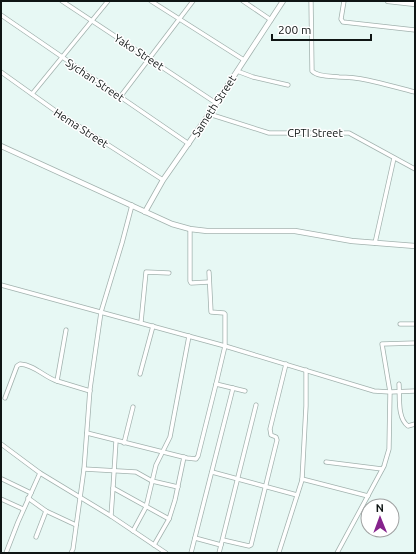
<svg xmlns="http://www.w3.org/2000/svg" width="416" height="554" font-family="Ubuntu,sans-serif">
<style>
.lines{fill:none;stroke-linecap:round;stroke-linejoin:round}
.minor-casing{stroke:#a2b2ae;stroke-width:5}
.tertiary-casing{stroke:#a2b2ae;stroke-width:6}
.minor{stroke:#fff;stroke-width:3.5}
.tertiary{stroke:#fff;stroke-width:4.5}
.labels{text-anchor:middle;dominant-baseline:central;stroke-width:3;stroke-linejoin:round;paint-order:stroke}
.street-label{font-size:11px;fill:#0f1514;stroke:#fff}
</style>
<rect width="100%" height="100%" fill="#e7f8f4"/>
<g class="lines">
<defs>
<g id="minor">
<polyline points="62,1 216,103"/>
<polyline points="151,1 244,60"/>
<polyline points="243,1 271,20"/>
<path d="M311,1L312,71C318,77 331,76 339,77C365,77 390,86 415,92"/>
<polyline points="344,1 341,19 343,22 415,30"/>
<polyline points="1,15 189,144"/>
<polyline points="237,71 253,77 288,85"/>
<polyline points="1,72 57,112 163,180"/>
<polyline points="32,94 108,1"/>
<polyline points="120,97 193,1"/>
<polyline points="209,114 269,133 349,133 415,169"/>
<polyline points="190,229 190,281 191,283 209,282"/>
<polyline points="375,243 394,158"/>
<polyline points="209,272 211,312 224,313 225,314 225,346 216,384 245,391"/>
<polyline points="1,285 225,346 374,391 390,392 415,391"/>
<polyline points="141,322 146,272 169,273"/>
<polyline points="400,324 415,324"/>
<polyline points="66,330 57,381 90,391"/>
<polyline points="140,374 153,326"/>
<path d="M399,384C400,397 397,418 408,426L415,424"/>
<path d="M5,398L17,366L20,364C35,365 44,377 57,381"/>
<polyline points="87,433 187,458 196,459 198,456 216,384"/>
<polyline points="124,443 133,407"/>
<polyline points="1,444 40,473 111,516 166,553"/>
<polyline points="326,462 382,469"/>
<polyline points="84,469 136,472 152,481 178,487"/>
<polyline points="212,472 297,495"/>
<polyline points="2,479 31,493"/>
<polyline points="302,479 368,496"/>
<polyline points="113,488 116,441"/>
<polyline points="28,498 46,511 76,525"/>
<polyline points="1,499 23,509"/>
<polyline points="111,516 113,488 169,519"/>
<polyline points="133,531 146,507 156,465 170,437 189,336"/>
<polyline points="36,537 46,511"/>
<polyline points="195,538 221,545"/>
<polyline points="223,540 249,546 251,545 277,440 276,437 271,435 270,429 286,364"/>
<polyline points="154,545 169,519 175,500 184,457"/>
<polyline points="279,552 302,480 306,406 306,370"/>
<polyline points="6,553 18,522 40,473"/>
<polyline points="71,553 73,549 84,469 90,389 101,312 122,243 132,205"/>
<polyline points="191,553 233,388"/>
<polyline points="219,553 256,405"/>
<polyline points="337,553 384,466 389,449 390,392 382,344 415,343"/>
</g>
<g id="tertiary">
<polyline points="388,1 415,4"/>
<polyline points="1,146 172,224 190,229 207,231 295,231 352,241 415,246"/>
<polyline points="145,212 163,180 209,114 283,1"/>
</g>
</defs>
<use href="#minor" class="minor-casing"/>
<use href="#tertiary" class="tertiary-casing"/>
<use href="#minor" class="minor"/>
<use href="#tertiary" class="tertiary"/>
</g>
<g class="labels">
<g class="street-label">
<text transform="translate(139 52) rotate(33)">Yako Street</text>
<text transform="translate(95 80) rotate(34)">Sychan Street</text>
<text transform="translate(214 106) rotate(-57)">Sameth Street</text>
<text transform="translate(81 128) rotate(33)">Hema Street</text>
<text x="315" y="133">CPTI Street</text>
</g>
</g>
<rect width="416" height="554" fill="none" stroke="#0f1514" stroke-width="4"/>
<g transform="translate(380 518) rotate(359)"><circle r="19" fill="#ffffff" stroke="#9fa1a1"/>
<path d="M0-3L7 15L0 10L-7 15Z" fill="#86238c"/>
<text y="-6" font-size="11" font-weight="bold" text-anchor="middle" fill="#0f1514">N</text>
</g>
<path d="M272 34v6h99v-6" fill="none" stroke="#0f1514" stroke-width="2"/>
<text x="278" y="34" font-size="12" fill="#0f1514" stroke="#ffffff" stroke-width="3" paint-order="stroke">200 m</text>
</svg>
